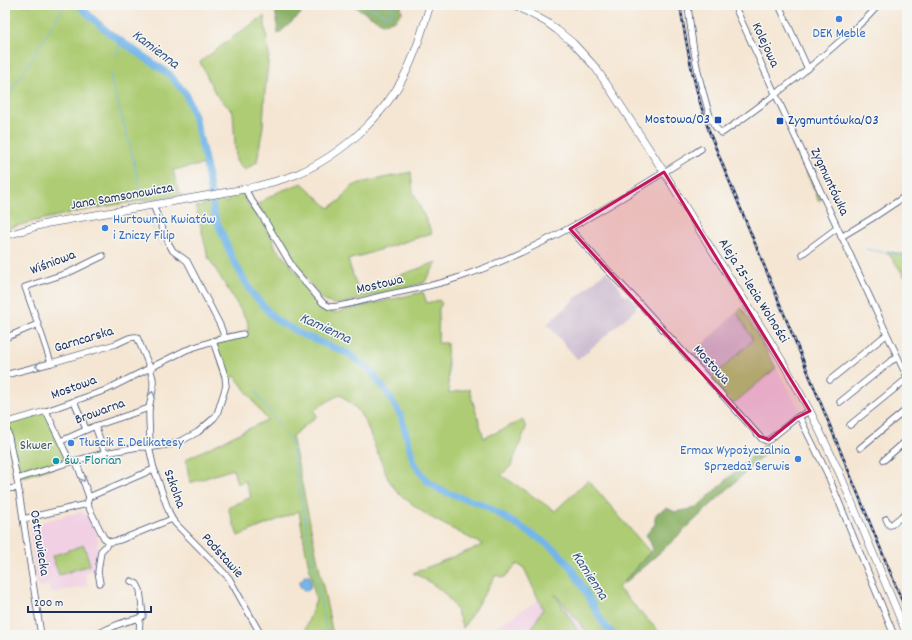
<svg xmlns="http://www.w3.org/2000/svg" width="912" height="640" font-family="Dekko,sans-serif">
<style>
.built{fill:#f1d0e3}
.industrial{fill:#cebed1}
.green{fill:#adcc73;stroke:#647e68}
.forest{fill:#8ab065;stroke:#527062}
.water{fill:#74b6e9;stroke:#4872a4}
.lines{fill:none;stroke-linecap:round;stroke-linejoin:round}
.stream{stroke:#74b6e9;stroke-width:1}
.river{stroke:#74b6e9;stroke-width:7}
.minor-casing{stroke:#3c4a70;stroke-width:7}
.major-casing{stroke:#3c4a70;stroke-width:8}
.minor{stroke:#fff;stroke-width:5.5}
.major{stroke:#fff;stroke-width:7}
.rail-casing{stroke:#1b2f5e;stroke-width:2.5}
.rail{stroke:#f6f6f2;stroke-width:1;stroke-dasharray:3;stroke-linecap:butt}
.oneway{stroke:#8d97ae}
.marked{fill:#c2185b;fill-opacity:0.2;stroke:#c2185b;stroke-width:3;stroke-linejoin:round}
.shop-dot{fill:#3f7fe0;stroke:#f6f6f2;stroke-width:1.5}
.transit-dot{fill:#1a4fb4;stroke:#f6f6f2;stroke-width:1.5}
.culture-dot{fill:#0f9aa8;stroke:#f6f6f2;stroke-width:1.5}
.labels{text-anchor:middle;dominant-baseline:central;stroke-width:3;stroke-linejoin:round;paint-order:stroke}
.shop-label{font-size:14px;fill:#366cbe;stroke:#f6f6f2;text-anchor:start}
.street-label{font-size:14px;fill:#1b2f5e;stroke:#f6f6f2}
.transit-label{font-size:14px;fill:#164399;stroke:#f6f6f2;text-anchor:end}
.park-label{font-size:14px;fill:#405663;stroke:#f6f6f2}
.culture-label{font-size:14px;fill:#0d838f;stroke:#f6f6f2;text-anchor:start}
.water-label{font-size:15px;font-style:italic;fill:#365888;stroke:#f6f6f2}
</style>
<rect width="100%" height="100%" fill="#f6f6f2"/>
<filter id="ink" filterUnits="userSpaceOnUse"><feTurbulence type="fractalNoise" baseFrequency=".025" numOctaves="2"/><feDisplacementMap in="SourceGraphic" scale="8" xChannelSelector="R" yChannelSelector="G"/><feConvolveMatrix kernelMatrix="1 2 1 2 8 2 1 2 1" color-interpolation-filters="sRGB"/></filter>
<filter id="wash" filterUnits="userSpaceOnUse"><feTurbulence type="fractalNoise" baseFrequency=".012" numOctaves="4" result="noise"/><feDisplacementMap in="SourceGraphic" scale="16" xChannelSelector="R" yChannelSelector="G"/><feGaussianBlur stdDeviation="0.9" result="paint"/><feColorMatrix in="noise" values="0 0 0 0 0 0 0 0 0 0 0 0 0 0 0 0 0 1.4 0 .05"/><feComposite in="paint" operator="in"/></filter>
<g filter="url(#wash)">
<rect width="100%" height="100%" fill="#f5e6d3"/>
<g class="built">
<polygon points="776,368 800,410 770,435 763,436 733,404"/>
<polygon points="82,511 83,515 87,513 89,514 98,539 97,569 85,573 88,586 50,593 49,586 38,587 31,543 30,529 34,525 58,517 58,518 70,514 70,515"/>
<polygon points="553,591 590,635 482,635"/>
</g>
<g class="industrial">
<polygon points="606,271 622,290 622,293 626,296 628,295 636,303 636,309 578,360 547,324"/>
<polygon points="737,312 753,340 711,379 690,356"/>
</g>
<g class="green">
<path d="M5,5H79L91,17L109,32L169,74L186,94L196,122L206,164L173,170L179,193L183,195C124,202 63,213 5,229Z"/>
<polygon points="264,16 269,55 265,91 263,126 257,162 245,170 236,161 233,112 216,95 200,62 236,35"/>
<polygon points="793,139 821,199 821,200 818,201 816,193 791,140"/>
<polygon points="411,172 413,192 432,233 348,260 358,290 437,262 424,283 340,304 333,304 327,302 323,300 319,295 294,263 260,209 259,203 278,192 302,183 329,208 341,200 346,192 353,186 360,183"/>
<path d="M241,193L244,195L250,207L258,215L272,237L276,249L282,254L325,310H330L334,313L423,292L427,303L439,300L442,304L439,308L438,343H447L449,393L469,389L484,438L523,420L526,428L511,466L501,475L555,511L588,480L650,552L618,588L662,635H590L555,594L580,635H528L543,609L524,568L517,564L504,578L496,575L463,628C459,618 456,607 449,599C440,587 426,580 413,573L483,545L428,516L398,493L388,479L372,439L366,423L357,409L340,394L314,410L317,416L292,436L333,635H303L316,600L306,552L299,511L238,536L228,508L251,497L245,481L237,484L233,469L190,483L186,459L267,420L235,376L226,380L213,341L248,332V322L208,257L196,207L204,206L203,200L220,197L221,200L228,203L229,198L228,196Z"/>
<polygon points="887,251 907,255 907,280"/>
<polygon points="742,308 776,368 733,404 711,379 753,340 737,312"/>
<polygon points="46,411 70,462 17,479 5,423"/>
<polygon points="84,545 90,565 59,575 52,556"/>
</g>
<g class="forest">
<polygon points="275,5 311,5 278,34"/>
<polygon points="354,5 401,5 402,13 395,20 384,24 354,6"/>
<polygon points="764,445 768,445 768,451 764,455 666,547 625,583 623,582 653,549 649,539 646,535 655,524 655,517 657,513 667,508 675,512 696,508"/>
</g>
<path class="water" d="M305,575L309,576C310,581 313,589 307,591C303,590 299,587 299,582L303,579Z"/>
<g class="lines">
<g class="stream">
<polyline points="367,5 369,7 385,15 390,15 393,10 391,5"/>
<polyline points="116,56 121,40"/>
<polyline points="112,73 111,81 131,149 143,201"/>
<polyline points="5,101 65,5"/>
<polyline points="147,214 161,246"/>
<polyline points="866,249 907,257"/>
<polyline points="255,391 287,436 290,441 327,635"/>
</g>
<polyline class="river" points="79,5 91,17 109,33 169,74 186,94 196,122 206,164 214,214 233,260 252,293 276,320 301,334 349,354 370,370 386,391 401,416 414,463 426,480 442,491 484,505 537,537 558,552 573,570 603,623 614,635"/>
</g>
</g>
<g filter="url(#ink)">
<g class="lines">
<defs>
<g id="minor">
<path d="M688,5C691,35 695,63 703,92C707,103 710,127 722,133C763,105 803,74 840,41C853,30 868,19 878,5"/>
<polyline points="734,5 907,377"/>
<polyline points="779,5 808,69"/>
<path d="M245,189L250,198L261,214L295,271L323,303L328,306L332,307C350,305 368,299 386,295C409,290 434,286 457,278C544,249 623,198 701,149"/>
<polyline points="153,205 169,244 173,251 187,261 220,325 225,338"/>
<polyline points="570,229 598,260 641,305 762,439 767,441 769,440 796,418 810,411"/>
<polyline points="841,237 871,219 907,195"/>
<polyline points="802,254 837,228"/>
<polyline points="38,324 51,363"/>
<polyline points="5,338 38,324 25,287 70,272 103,256"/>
<polyline points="5,375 51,363 116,344 129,338 134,337 137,337 150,368 153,379 153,389 149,408 149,419 150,443 149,447 154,469 169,512 172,519 176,524 229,578 261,635"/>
<polyline points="830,380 886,335"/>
<polyline points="74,401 86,429"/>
<polyline points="840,402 891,361 897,358"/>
<polyline points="46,411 70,462"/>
<polyline points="799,416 827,473 894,635"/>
<polyline points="5,423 46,411 106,390 186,350 213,341 243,334"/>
<polyline points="850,425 903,382 907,379"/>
<polyline points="5,426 8,433 17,479 41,635"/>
<polyline points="95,426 105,453"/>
<polyline points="61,441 95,426 149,408"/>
<polyline points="860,448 907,409"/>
<polyline points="884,460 907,440"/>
<polyline points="76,461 89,497"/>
<polyline points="905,471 907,469"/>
<polyline points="17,479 70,462 105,453 138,447 154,447 173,444 183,440 198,432 214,418 217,414 226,386 225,376 213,341"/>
<polyline points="5,489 18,488"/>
<polyline points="87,504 104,538 110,542 120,540 172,519"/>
<polyline points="87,504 89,497 154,469"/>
<polyline points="23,519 87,504"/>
<polyline points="886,519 889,525 891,525 907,512"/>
<polyline points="131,581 137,584 140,590 143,616 140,618 139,635"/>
<polyline points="100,583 98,572 101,551 106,546 108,541"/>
<path d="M96,635C108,628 126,621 140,618"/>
</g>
<g id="major">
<polyline points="515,5 546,22 557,30 573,43 595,67 612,92 664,172 700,231 765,333 781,359 810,411 824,440 840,474 907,635"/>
<path d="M5,236L31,228L49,223L245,189C261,185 279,181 295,175C344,154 387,114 409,66C418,46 424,25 430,5"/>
</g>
</defs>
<use href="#minor" class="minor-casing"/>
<use href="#major" class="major-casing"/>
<use href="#minor" class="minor"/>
<use href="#major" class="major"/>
<defs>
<path id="rail" d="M680,5C687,49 695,92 710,134L907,613"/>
</defs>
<use href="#rail" class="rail-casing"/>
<use href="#rail" class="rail"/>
</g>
<defs><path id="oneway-chevron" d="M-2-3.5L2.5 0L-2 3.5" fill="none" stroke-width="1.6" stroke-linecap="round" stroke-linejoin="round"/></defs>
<g class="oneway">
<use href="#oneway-chevron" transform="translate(38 366) rotate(167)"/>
<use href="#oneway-chevron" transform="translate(152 394) rotate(-81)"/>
<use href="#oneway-chevron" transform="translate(83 479) rotate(70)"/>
</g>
</g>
<path class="marked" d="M664,172L810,411L796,418L769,440L759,436L570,229Z"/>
<g class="shop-dot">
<circle cx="839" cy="19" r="4"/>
<circle cx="105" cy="228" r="4"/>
<circle cx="71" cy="443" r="4"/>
<circle cx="798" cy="459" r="4"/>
</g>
<g class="transit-dot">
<rect x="714" y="116" width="8" height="8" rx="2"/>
<rect x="776" y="117" width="8" height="8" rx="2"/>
</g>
<circle class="culture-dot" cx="56" cy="461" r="4"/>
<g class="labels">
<g class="shop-label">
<text x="839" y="34" text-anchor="middle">DEK Meble</text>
<text x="113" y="220">Hurtownia Kwiatów<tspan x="113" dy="16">i Zniczy Filip</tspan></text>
<text x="79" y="443">Tłuscik E. Delikatesy</text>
<text x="790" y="451" text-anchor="end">Ermax Wypożyczalnia<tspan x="790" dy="16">Sprzedaż Serwis</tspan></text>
</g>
<g class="street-label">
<text transform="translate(765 45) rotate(65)">Kolejowa</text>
<text transform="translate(829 182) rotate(65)">Zygmuntówka</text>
<text transform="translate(122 197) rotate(-10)">Jana Samsonowicza</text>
<text transform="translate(53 263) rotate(-21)">Wiśniowa</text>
<text transform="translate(380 285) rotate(-13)">Mostowa</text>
<text transform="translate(753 291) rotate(58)">Aleja 25-lecia Wolności</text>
<text transform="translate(84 340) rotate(-17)">Garncarska</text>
<text transform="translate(711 365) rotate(48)">Mostowa</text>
<text transform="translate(74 388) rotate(-20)">Mostowa</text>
<text transform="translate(100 412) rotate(-20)">Browarna</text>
<text transform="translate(174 489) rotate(70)">Szkolna</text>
<text transform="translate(39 543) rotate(81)">Ostrowiecka</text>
<text transform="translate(222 556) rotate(48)">Podstawie</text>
</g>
<g class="transit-label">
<text x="710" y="120">Mostowa/03</text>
<text x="788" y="121" text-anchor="start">Zygmuntówka/03</text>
</g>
<g class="park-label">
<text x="36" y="446">Skwer</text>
</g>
<g class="culture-label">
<text x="64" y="461">św. Florian</text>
</g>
<g class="water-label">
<text transform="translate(155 50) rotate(37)">Kamienna</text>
<text transform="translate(325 329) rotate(25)">Kamienna</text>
<text transform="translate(589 576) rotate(57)">Kamienna</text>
</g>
</g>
<rect width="912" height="640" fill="none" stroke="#f6f6f2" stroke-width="20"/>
<path d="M28 606v6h123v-6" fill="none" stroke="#1b2f5e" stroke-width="2"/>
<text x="34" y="606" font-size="12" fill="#1b2f5e" stroke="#f6f6f2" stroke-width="3" paint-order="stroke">200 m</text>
</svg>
